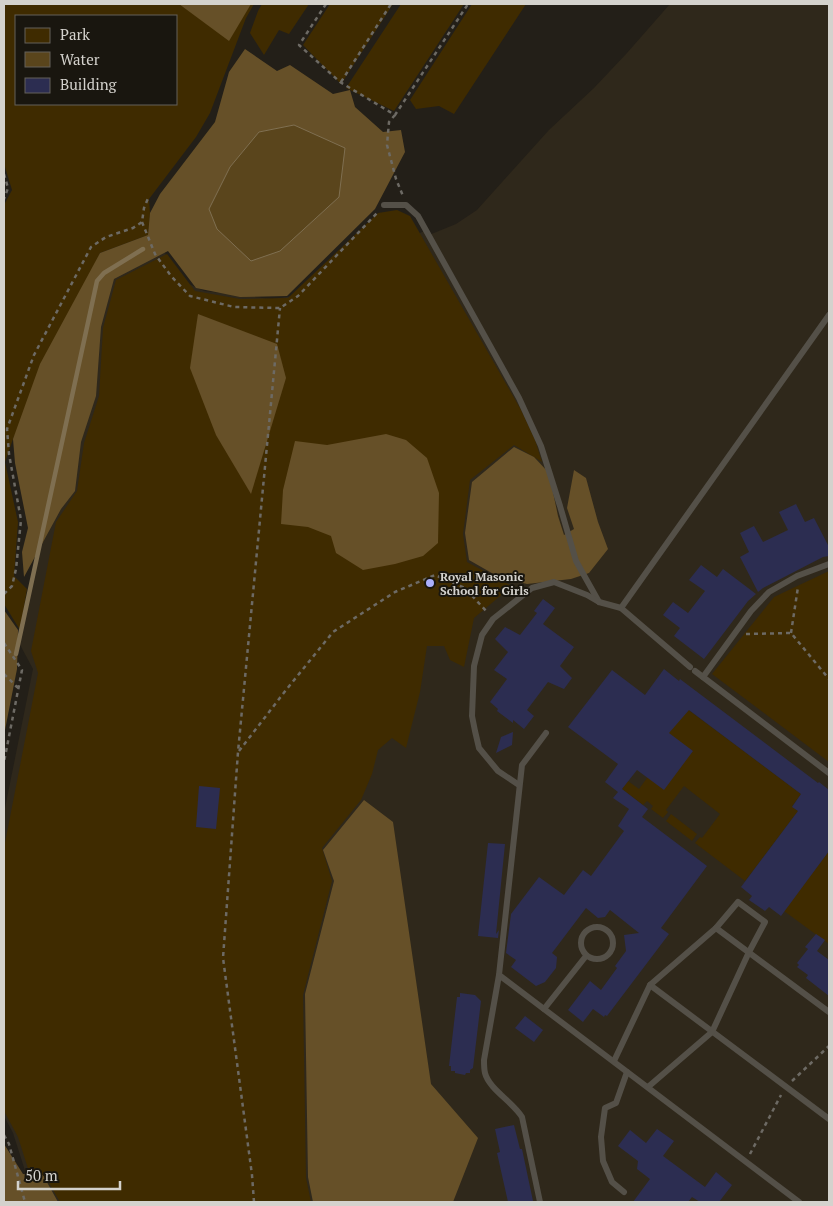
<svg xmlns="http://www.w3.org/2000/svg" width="833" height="1206" font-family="'PT Serif',serif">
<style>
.built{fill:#2f281b}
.green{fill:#3f2b00;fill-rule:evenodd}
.forest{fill:#665028}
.water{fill:#5a451c;stroke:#7f6f51}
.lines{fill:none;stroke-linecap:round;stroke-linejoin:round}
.stream{stroke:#7f6f51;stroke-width:4.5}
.building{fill:#2c2d51}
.path{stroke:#6d6a64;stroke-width:2.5;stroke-dasharray:4 4;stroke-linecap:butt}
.lane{stroke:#545048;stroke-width:6}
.poi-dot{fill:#abaffb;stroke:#19160f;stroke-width:2}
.labels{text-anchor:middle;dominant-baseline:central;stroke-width:4;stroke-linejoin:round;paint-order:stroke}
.poi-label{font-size:12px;font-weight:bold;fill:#d4d2cd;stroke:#19160f;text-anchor:start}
</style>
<rect width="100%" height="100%" fill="#231f18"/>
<polygon class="built" points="670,4 829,4 829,1202 35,1202 13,1133 4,1116 4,813 33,669 18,641 22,628 85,305 158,232 168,261 187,283 204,291 272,299 294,296 426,230 429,235 456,224 477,210 549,130 594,88 627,53"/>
<g class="green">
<path d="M4,4H254L246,18L210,113L196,137L149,199L150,213L148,235L100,253L13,439L5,462L18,522L14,576L27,589L20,630L4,604V205L12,190L5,167L4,166ZM16,16H176V104H16Z"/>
<polygon points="262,4 309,4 289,34 279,30 264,55 250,33 258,11"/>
<polygon points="330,4 393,4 341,84 303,45"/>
<polygon points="401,4 464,4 394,111 346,88"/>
<polygon points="472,4 526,4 454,114 439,106 416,109 410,100"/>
<polygon points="397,210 410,216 521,410 535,440 542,462 514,445 470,480 463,534 467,562 512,586 474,618 464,667 450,660 444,646 427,646 420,692 406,748 392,738 378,750 372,774 361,800 322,848 332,881 303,995 306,1178 311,1202 60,1202 46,1178 31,1178 18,1137 4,1111 4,848 38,673 31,651 56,522 77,491 84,443 99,396 103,328 116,280 167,254 195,291 240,299 288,298 378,213"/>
<polygon points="829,571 829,762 712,674 774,597"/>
<polygon points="683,706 801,794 792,806 798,811 745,881 695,843 700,837 702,838 720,814 684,786 666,810 668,812 663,818 651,809 653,806 647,801 643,805 622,789 628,781 639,789 647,778 655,723"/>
<polygon points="671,814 697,834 692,841 666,821"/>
<polygon points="829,851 829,944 784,911"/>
</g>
<g class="forest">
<polygon points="179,4 251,4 229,41"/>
<polygon points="245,49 277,71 290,65 333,94 350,90 355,107 383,132 401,130 405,152 375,209 287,296 240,297 196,288 168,251 114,279 101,327 96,396 81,442 75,491 61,509 24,577 22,552 28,528 15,463 13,439 40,364 100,253 148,235 150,213 160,194 215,122 229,72"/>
<polygon points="198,314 277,344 286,378 251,494 216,435 190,368"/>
<polygon points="386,434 406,440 427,458 439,493 438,543 423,556 395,564 363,570 336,553 331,536 308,527 281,524 283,490 295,441 327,445"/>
<polygon points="514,447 534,457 549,473 558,516 564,535 574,529 567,508 574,470 586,478 598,522 608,549 589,573 571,579 527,584 497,576 469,560 465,533 472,482"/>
<polygon points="4,610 18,630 17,669 4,735"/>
<polygon points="364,800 393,822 431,1084 478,1138 453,1202 313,1202 308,1177 305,994 334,881 323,850"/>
<polygon points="4,1144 23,1174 43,1175 58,1202 4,1202"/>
</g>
<polygon class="water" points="294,125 345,148 339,197 280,251 251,261 217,229 209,209 230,167 259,132"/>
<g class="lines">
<polyline class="stream" points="16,654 97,281 104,273 143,249"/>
</g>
<g class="building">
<polygon points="796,504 805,522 814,518 829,547 829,556 823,557 763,588 758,592 740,557 749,552 740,533 754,526 763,542 788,530 779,512"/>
<polygon points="701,565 717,577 723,569 756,594 748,601 704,659 674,636 680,628 663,615 673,602 688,613 705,591 689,580"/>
<polygon points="543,599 555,608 543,624 574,647 560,666 572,678 564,689 548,682 527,710 534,716 524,729 513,720 513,723 497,711 498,709 490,702 507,679 494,670 508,652 495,639 505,627 520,635 537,613 534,611"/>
<polygon points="664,669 679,681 680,679 818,783 819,782 829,790 829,851 781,916 769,907 765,911 749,900 752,896 741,887 798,811 792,807 801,794 689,710 669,733 693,751 664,790 637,770 622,789 648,809 642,817 707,866 661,928 669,934 607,1016 605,1015 604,1017 593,1009 583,1022 568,1010 590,981 601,990 617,968 615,966 626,951 624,935 639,933 610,910 605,917 598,918 586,908 552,953 557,957 556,968 545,982 536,986 511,967 516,960 506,953 511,914 539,877 564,895 583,870 591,876 624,831 618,826 629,809 613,798 618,792 605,782 618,764 568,727 612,670 645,695"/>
<polygon points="513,732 512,745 496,753 501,737"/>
<polygon points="199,786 220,788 216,829 196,827"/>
<polygon points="488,843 505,844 496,934 499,930 498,938 478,936"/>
<polygon points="816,934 825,940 817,951 829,960 829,996 806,978 808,975 797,967 799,965 797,963 808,949 805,947"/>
<polygon points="460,993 475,995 481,1001 473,1068 470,1070 470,1073 466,1073 465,1075 455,1073 455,1071 451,1071 451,1066 449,1066 457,997 460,997"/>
<polygon points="525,1016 543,1030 534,1042 515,1028"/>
<polygon points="514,1125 520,1149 522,1149 533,1201 527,1202 508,1202 497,1153 500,1152 495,1129"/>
<polygon points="657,1129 674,1141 663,1156 705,1187 716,1172 732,1185 719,1202 700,1202 692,1197 688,1202 633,1202 650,1179 637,1169 638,1161 618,1146 630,1130 646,1143"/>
</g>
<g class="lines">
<g class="path">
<polyline points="326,4 299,45 340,82 395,115 468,4"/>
<polyline points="341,82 391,4"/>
<polyline points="395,115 389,122 387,145 396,179 403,196"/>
<polyline points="4,174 8,188 4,199"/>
<polyline points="142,222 155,254 171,276 190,296 234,307 280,308 298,296 378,212"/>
<polyline points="4,594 12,586 16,569 21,520 9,454 7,429 34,355 91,247 106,237 133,228 142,222 144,208 149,196"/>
<polyline points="791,633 798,587"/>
<polyline points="746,634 791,633 829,679"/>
<polyline points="4,643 22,670 4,762"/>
<polyline points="4,674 17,687 18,685"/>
<polyline points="239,751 286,690 333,632 395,592 435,575 465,588 487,612"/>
<polyline points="792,1081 829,1046"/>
<polyline points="4,1135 9,1144 25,1202"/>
<polyline points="750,1154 781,1095"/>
<polyline points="254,1202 252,1175 223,958 238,752 280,308"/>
</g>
<g class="lane">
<polyline points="384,205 406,205 418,216 519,398 541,446 560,506 576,561 599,602"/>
<polyline points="621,608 829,315"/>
<polyline points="695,671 829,773"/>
<polyline points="703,677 751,611 769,592 797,576 829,564"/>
<polyline points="546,733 522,765 499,975 799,1202"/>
<polyline points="519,785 498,771 479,748 475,731 472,716 474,666 482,635 493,619 532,588 554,582 587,595 599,602 621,608 690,667"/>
<circle cx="597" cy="943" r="16"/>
<path d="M499,975L484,1060C484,1064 484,1069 485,1073C489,1089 513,1102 522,1117L540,1202"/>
<polyline points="650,985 829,1119"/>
<polyline points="544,1009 586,956"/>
<polyline points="614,1061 650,985 716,928 829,1012"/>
<polyline points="648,1087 712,1032 749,952 765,922 738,902 716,928"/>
<polyline points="624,1192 612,1182 603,1161 601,1137 605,1108 616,1103 627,1072"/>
</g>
</g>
<circle class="poi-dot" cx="430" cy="583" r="5"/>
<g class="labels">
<g class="poi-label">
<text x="440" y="576">Royal Masonic<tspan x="440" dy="14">School for Girls</tspan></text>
</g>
</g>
<rect width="833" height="1206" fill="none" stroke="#d4d2cd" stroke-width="10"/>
<rect x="15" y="15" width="162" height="90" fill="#19160f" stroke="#64615b"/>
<rect x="25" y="28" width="25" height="15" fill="#3f2b00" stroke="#64615b"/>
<text x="60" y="40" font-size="15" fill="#d4d2cd">Park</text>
<rect x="25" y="52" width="25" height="15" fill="#5a451c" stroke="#64615b"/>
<text x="60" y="65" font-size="15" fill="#d4d2cd">Water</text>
<rect x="25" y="78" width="25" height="15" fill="#2c2d51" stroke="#64615b"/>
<text x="60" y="90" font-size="15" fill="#d4d2cd">Building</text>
<path d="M18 1181v8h102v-8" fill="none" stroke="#d4d2cd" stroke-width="2.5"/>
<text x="25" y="1181" font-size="15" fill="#d4d2cd" stroke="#19160f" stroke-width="4" paint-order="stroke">50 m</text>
</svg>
